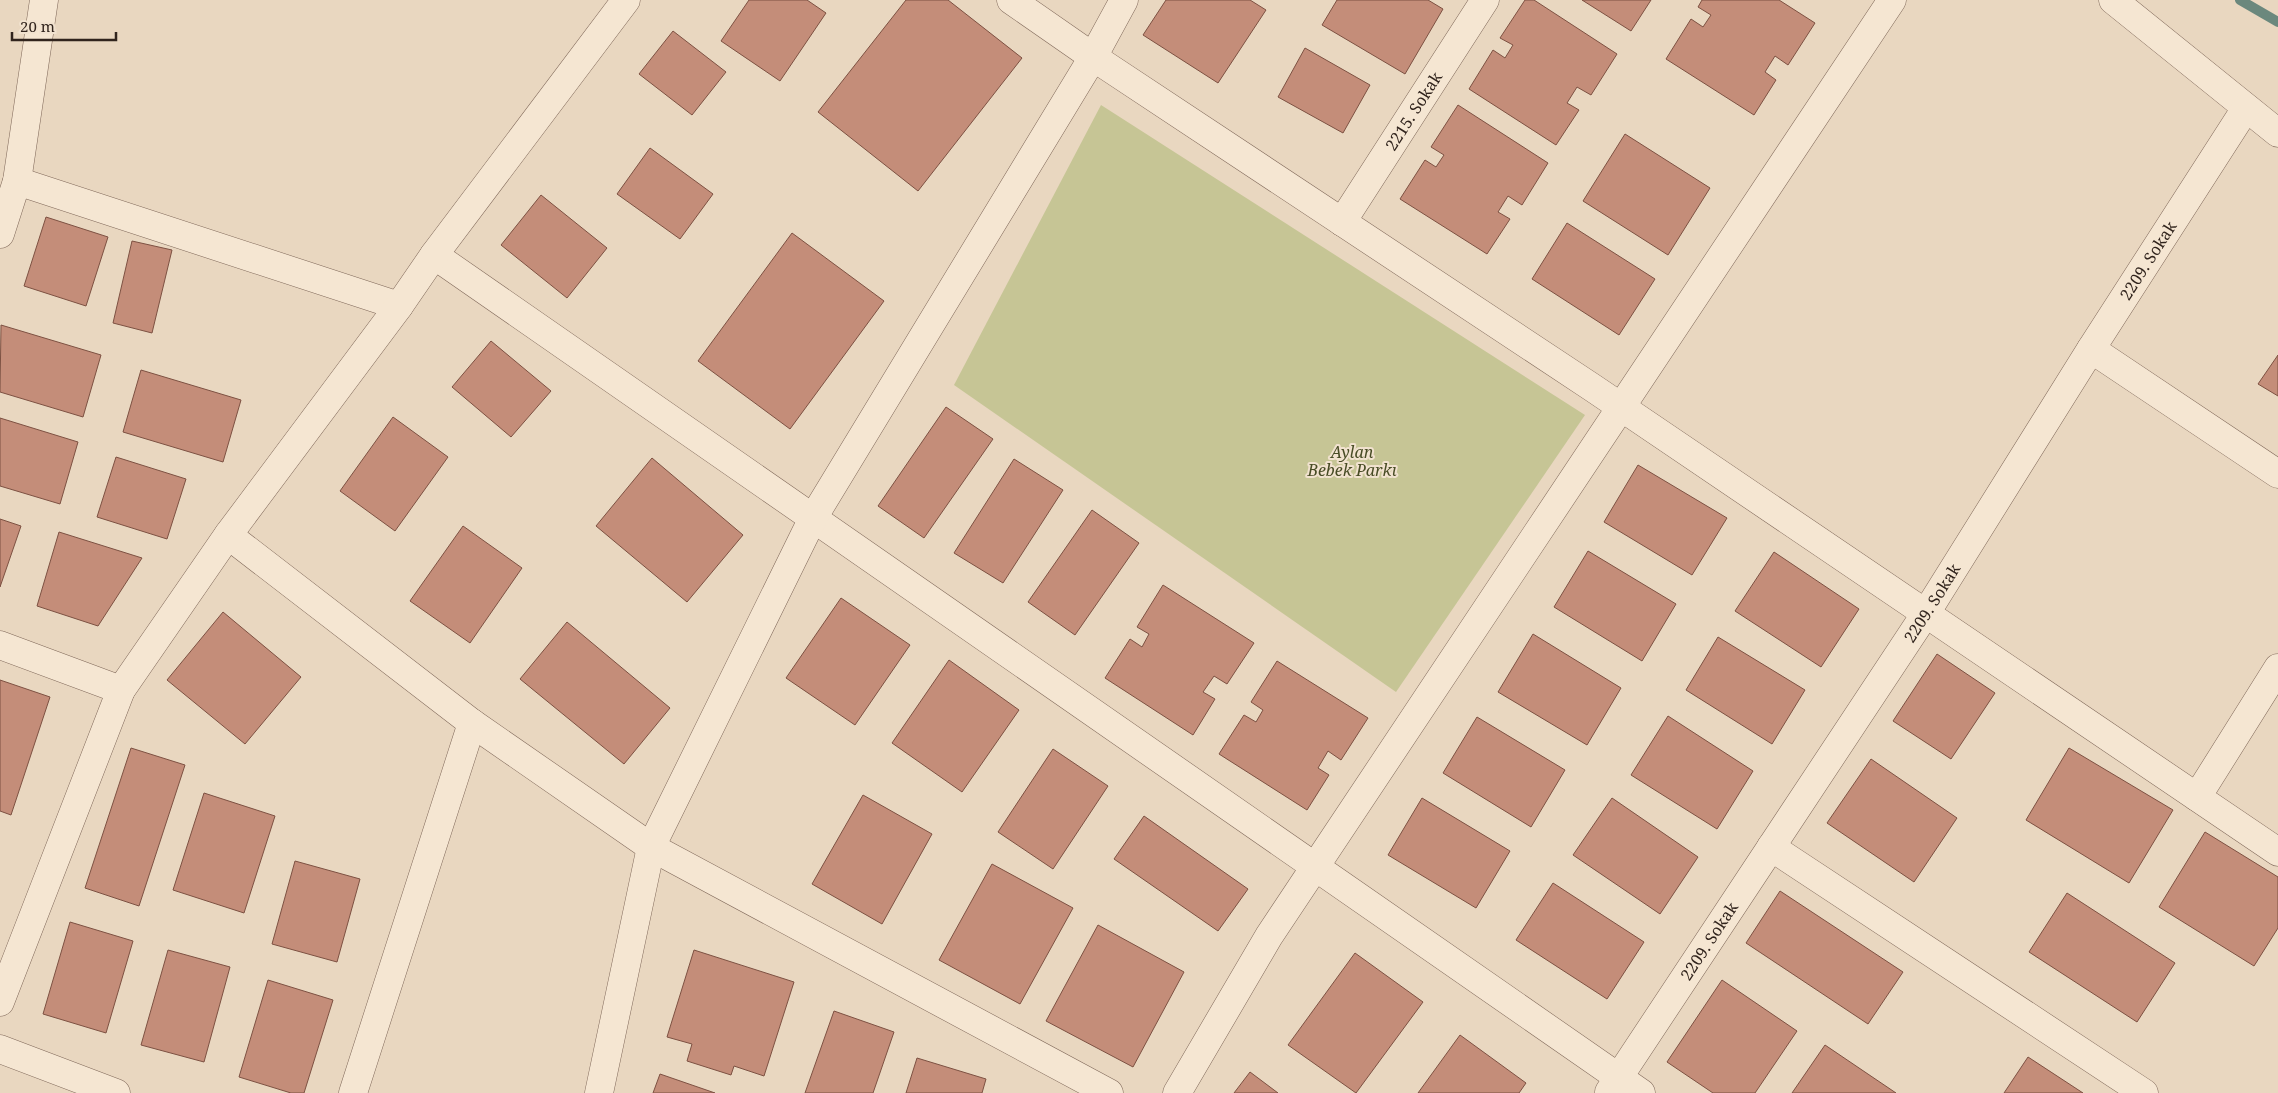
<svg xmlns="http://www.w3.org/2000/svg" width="2278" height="1093" font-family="'Noto Serif',serif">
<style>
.green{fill:#c6c595}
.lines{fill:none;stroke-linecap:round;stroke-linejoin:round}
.stream{stroke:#6b887d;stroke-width:10}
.building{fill:#c48d79;stroke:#7d5142}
.minor-casing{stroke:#80695a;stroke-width:29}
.minor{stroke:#f5e6d2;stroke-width:28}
.labels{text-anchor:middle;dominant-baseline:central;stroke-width:4;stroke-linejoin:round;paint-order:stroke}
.street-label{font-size:16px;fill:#31241d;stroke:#f1e2cf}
.park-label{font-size:16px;font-style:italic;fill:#484c25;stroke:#f1e2cf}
</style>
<rect width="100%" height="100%" fill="#e9d7c0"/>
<polygon class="green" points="1101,105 1585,415 1396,692 954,385"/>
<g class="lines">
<polyline class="stream" points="2240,0 2278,22"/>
</g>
<g class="building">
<polygon points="749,0 807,0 826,13 780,81 721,41"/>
<polygon points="906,0 948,0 1022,58 918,191 818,112"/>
<polygon points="1166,0 1250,0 1266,10 1218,83 1143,35"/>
<polygon points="1337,0 1428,0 1443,9 1405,74 1322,25"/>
<polygon points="1525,0 1534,0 1617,54 1591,95 1577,87 1567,103 1579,110 1556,145 1469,89 1493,50 1505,58 1513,45 1500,38"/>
<polygon points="1582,0 1651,0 1631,31"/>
<polygon points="1702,0 1779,0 1815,23 1788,65 1775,56 1765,72 1776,80 1754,115 1666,59 1691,19 1703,27 1711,15 1698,7"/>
<polygon points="673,31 726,72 692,115 639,74"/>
<polygon points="1305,48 1370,85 1343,133 1278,97"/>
<polygon points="1458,105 1548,163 1522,205 1508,196 1498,212 1510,219 1487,254 1400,199 1425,160 1436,167 1444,155 1431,147"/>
<polygon points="1625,134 1710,188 1668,255 1583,201"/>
<polygon points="650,148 713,194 680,239 617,194"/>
<polygon points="541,195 607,248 567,298 501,245"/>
<polygon points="46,217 108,237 86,306 24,286"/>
<polygon points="1567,223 1655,279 1619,335 1532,279"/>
<polygon points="792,233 884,301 790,429 698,361"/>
<polygon points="132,241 172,250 152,333 113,323"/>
<polygon points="1,325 101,355 83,417 0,392"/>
<polygon points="491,341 551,391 511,437 452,387"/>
<polygon points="2278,355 2278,396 2258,384"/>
<polygon points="141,370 241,400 223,462 123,432"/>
<polygon points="946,407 993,439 924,538 878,506"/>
<polygon points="393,417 448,457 395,531 340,491"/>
<polygon points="0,418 78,442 60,504 0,486"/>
<polygon points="116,457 186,479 167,539 97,517"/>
<polygon points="652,458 743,535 687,602 596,526"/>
<polygon points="1014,459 1063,490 1003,583 954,553"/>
<polygon points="1638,465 1727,518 1692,575 1604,522"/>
<polygon points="1092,510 1139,543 1075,635 1028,602"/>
<polygon points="0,519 21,526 0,587"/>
<polygon points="463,526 522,568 470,643 410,601"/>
<polygon points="59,532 142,558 98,626 37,606"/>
<polygon points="1588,551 1676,604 1642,661 1554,607"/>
<polygon points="1774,552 1859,609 1821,667 1735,611"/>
<polygon points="1163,585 1254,643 1227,684 1214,676 1203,692 1215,699 1193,735 1105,678 1130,639 1142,647 1149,634 1137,627"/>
<polygon points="841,598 910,645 855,725 786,678"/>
<polygon points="223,612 301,677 245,744 167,680"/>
<polygon points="567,622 670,708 624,764 520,679"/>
<polygon points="1533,634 1621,688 1587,745 1498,692"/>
<polygon points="1718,637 1805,690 1772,744 1686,690"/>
<polygon points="1937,654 1995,693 1951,759 1893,721"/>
<polygon points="949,660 1019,710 962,792 892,743"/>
<polygon points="1277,661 1368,718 1341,760 1328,751 1318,768 1329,775 1307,810 1219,754 1244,715 1256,722 1263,710 1251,702"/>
<polygon points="0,680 50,697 11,815 0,811"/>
<polygon points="1668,716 1753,771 1717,829 1631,775"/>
<polygon points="1477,717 1565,770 1531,827 1443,773"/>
<polygon points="131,748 185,765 139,906 85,888"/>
<polygon points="2069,748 2173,810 2129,883 2026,820"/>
<polygon points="1053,749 1108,786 1053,869 998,832"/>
<polygon points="1871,759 1957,818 1914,882 1827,823"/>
<polygon points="204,793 275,816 244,913 173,890"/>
<polygon points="863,795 932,834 882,924 812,884"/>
<polygon points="1422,798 1510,851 1476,908 1388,855"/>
<polygon points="1612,798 1698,857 1660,914 1573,855"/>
<polygon points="1144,816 1248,889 1218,931 1114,859"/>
<polygon points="2205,832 2278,877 2278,928 2254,966 2159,907"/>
<polygon points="295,861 360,879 337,962 272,944"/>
<polygon points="992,864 1073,908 1020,1004 939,960"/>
<polygon points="1553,883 1644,942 1607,999 1516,940"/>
<polygon points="1780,891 1903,972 1868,1024 1746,943"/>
<polygon points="2067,893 2175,963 2137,1022 2029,952"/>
<polygon points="70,922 133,941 106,1033 43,1014"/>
<polygon points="1098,925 1184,972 1133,1067 1046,1021"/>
<polygon points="168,950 230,967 204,1062 141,1045"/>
<polygon points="694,950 794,982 764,1076 734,1066 731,1075 687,1061 692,1044 667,1037"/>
<polygon points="1355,953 1423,1002 1356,1093 1288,1045"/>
<polygon points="268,980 333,1000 304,1093 291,1093 239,1077"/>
<polygon points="1722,980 1797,1031 1755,1093 1713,1093 1667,1062"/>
<polygon points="834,1011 894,1032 873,1093 805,1093"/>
<polygon points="1460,1035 1526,1083 1519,1093 1418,1093"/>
<polygon points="1825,1045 1896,1093 1792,1093"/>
<polygon points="2028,1057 2083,1093 2004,1093"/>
<polygon points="917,1058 986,1079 982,1093 906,1093"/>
<polygon points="1250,1072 1278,1093 1234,1093"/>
<polygon points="660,1074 715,1093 653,1093"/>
</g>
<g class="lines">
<defs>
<g id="minor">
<polyline points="1011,0 1093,57 1593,388 2278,852"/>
<polyline points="2113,0 2278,133"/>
<polyline points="17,181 399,306"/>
<path id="s1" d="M1342,222L1485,0"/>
<polyline points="0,234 17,181 44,0"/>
<polyline points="434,255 1641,1093"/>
<polyline points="2091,349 2278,474"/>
<polyline points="228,535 472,723 651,847 1109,1093"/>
<polyline points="0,645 121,690"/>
<polyline points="2197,797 2278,668"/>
<polyline points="1771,847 2144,1093"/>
<polyline points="0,1002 121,690 228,535 399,306 434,255 626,0"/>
<polyline points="0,1049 116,1093"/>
<path id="s2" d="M1609,1092L1926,613L2091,349L2246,108"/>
<polyline points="353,1093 472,723"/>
<polyline points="599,1093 651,847 813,518 1093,57 1124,0"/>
<polyline points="1177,1093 1269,936 1892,0"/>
</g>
</defs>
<use href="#minor" class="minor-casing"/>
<use href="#minor" class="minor"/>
</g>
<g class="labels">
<g class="street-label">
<text stroke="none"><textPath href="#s1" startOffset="132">2215. Sokak</textPath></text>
<text stroke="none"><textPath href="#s2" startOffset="991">2209. Sokak</textPath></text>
<text stroke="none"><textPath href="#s2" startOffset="586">2209. Sokak</textPath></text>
<text stroke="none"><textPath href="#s2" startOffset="181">2209. Sokak</textPath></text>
</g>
<g class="park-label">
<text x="1352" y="452">Aylan<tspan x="1352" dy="18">Bebek Parkı</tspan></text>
</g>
</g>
<path d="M12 32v8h104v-8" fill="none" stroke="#31241d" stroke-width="2.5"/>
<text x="20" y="32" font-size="15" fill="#31241d" stroke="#f1e2cf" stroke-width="4" paint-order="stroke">20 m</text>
</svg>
